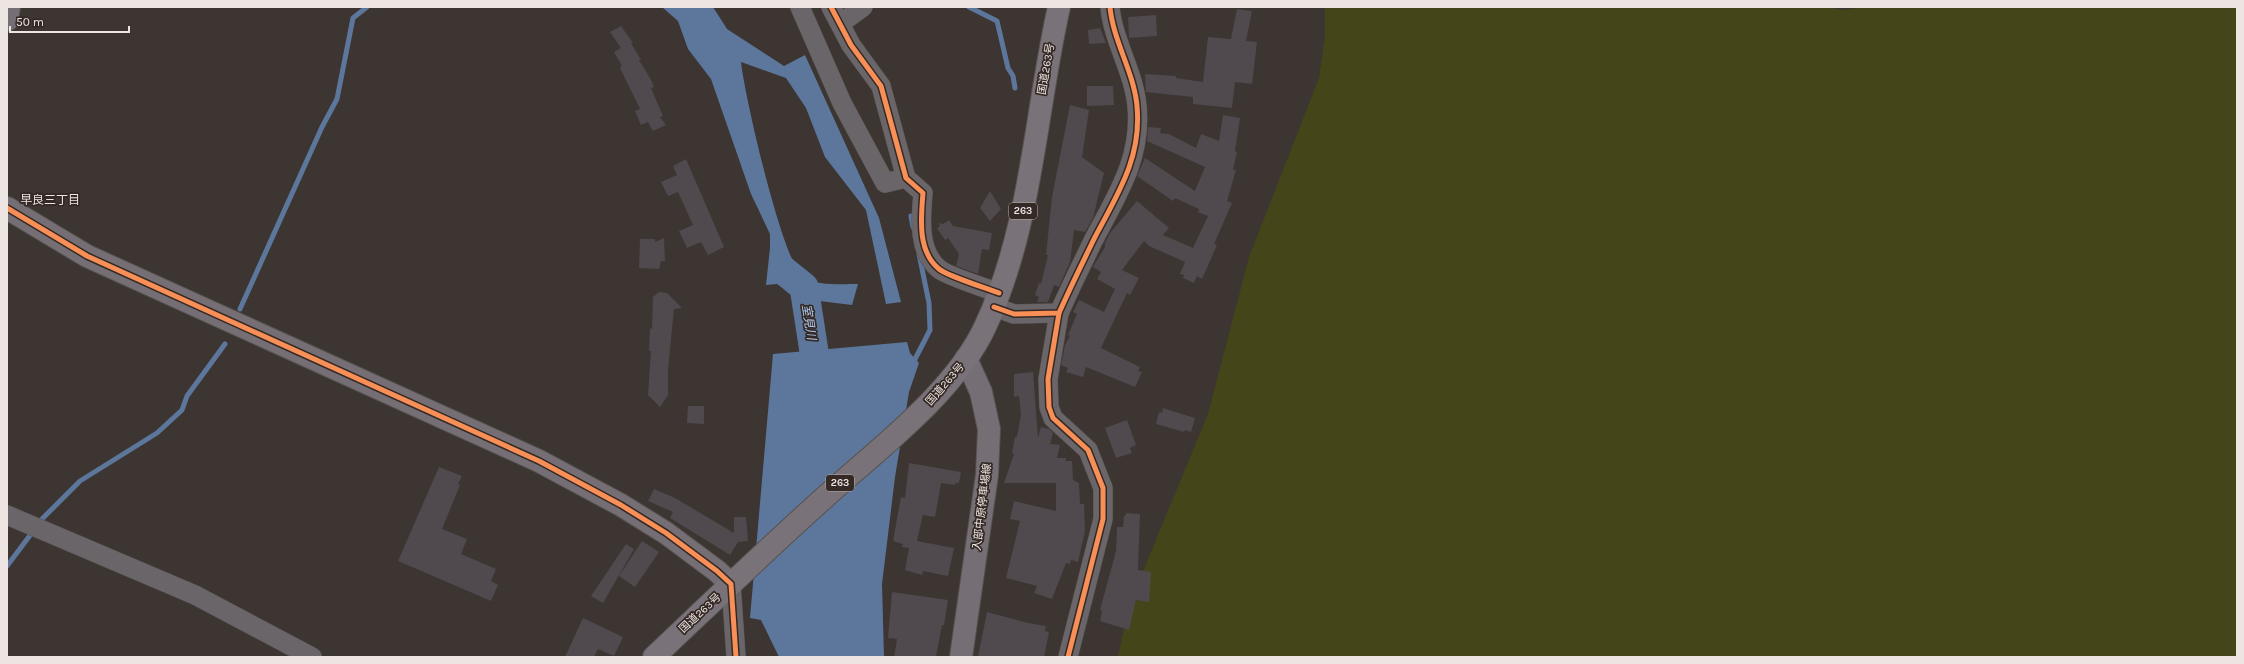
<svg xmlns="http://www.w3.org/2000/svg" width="2244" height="664" font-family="Karla,'Noto Sans JP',sans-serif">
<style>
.green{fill:#444519}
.water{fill:#5d779c}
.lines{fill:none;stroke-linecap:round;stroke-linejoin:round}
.stream{stroke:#5d779c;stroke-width:5}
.river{stroke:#5d779c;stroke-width:29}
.building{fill:#50494e}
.street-casing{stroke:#57524f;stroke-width:20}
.secondary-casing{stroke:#57524f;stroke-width:24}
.highway-casing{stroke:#57524f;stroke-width:24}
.street{stroke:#696569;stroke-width:19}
.secondary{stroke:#756f75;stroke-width:22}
.highway{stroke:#7a7279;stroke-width:22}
.cycleway-casing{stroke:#352925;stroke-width:8}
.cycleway{stroke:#f78f57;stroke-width:5}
.labels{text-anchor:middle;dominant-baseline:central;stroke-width:3.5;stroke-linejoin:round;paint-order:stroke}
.shield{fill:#352925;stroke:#b6ada9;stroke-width:1}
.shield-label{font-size:10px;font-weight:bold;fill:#ede5e2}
.street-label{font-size:11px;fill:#ede5e2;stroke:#352925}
.neighbourhood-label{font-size:12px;fill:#ede5e2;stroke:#352925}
.water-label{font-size:12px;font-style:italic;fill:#b1cdf3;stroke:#352925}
</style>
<rect width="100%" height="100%" fill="#3c3532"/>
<polygon class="green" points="1325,7 1829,7 1843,10 1865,7 2237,7 2237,657 1118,657 1129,605 1208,414 1249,257 1319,78 1325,36"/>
<g class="water">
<path d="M662,7H713L727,29L784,66L805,55L879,218L901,302L886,304L866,210L825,157L806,108L786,78L741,62C744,93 783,265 804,278C817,286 844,284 858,284L852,305L795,298L788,283L766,285L770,248V234L751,194L711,79L688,49L678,21Z"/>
<polygon points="907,342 910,353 919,363 909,392 895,477 882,584 884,657 779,657 761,620 750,618 773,354"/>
</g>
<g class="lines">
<g class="stream">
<polyline points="969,7 997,21 1008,68 1013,76 1015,88"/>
<polyline points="911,216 913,227"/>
<polyline points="240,309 322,127 337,99 353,18 367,7"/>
<polyline points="912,365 930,330 929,303 919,254"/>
<polyline points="38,523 80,481 157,433 182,410 187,396 225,344"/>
<polyline points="7,566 34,530"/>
</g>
<polyline class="river" points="783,270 804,287 820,390"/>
</g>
<g class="building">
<polygon points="1237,9 1252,11 1246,41 1257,42 1252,84 1235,82 1232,108 1193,104 1193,97 1146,92 1145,74 1176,76 1176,78 1203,82 1208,37 1231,39"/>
<polygon points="1156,15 1157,36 1129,38 1128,17"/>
<polygon points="621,26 633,43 631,43 641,60 639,60 650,78 654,87 651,88 663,116 660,117 666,125 653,131 648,122 641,125 635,111 640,109 620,68 622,66 614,52 621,48 610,32"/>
<polygon points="1100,28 1106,43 1089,44 1088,30"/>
<polygon points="1087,86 1113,86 1114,105 1087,106"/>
<polygon points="1070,105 1089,110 1082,157 1104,173 1093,218 1085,232 1074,230 1070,262 1059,287 1054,285 1048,302 1037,302 1039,297 1035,295 1039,283 1041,284 1048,255 1046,255 1052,197"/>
<polygon points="1223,115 1240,118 1235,151 1237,152 1233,170 1236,170 1227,201 1232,203 1214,244 1217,245 1202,279 1197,276 1194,283 1183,278 1184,275 1180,274 1185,262 1149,246 1144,241 1122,270 1139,278 1130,295 1127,293 1101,348 1140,367 1138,371 1142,372 1135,387 1086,367 1083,377 1066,372 1068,368 1061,365 1065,345 1070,336 1068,335 1077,314 1073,312 1079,300 1104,312 1115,289 1097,279 1101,272 1093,267 1105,247 1105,243 1110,233 1137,201 1169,228 1163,235 1193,248 1208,216 1198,212 1199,209 1175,198 1173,201 1137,176 1145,158 1195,191 1205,167 1147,141 1148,127 1161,128 1160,133 1169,134 1196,148 1201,134 1219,141"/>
<polygon points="686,159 724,247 708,255 701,242 687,248 679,231 693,225 678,192 668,196 661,182 677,175 673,166"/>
<polygon points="990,191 1001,209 990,221 980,208"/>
<polygon points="949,220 953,226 992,233 989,250 982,249 978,274 956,266 959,254 948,238 945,240 937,228 940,226 938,223 943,224"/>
<polygon points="664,238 665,261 661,261 659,269 639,268 640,239 655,239 655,242"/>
<polygon points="659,292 667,293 682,308 674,309 668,369 668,395 660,407 648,395 651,351 649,351 650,328 652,329 653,297"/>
<polygon points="1033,372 1038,438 1041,427 1049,429 1053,433 1050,444 1060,445 1057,458 1066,458 1066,461 1072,461 1073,480 1079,483 1080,504 1084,504 1085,531 1078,562 1071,560 1070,564 1066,563 1052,599 1034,593 1037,586 1006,578 1020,521 1010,519 1014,501 1056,511 1056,483 1004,483 1014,454 1012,453 1015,437 1017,437 1021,414 1019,396 1014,397 1014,374"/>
<polygon points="688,406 704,406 704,424 687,423"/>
<polygon points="1163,408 1195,418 1191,432 1185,430 1184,432 1156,424 1159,412 1162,413"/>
<polygon points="1127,420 1136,445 1130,448 1132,453 1116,458 1105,428"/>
<polygon points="909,463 961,472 959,483 955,483 955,485 941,483 935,517 923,515 917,541 954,548 948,576 923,571 922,575 905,570 909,548 902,547 903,544 893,541 901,497 905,498"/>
<polygon points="439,467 462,476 458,484 460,485 442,529 467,539 461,554 496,569 491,581 498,585 491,601 398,561"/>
<polygon points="654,489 675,498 734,533 734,517 746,517 748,541 738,542 730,555 670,518 673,512 648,501"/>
<polygon points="1126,513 1140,514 1138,570 1151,572 1149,602 1136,600 1129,630 1100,621 1102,611 1100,610 1116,551 1117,527 1123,527 1124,515 1126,516"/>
<polygon points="642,541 659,552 635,587 619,576"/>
<polygon points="626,544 634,549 603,603 591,596"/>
<polygon points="892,592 948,600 944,625 942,625 936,657 894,657 897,639 888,638"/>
<polygon points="987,612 1028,623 1046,626 1045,631 1049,632 1044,657 978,657"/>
<polygon points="583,618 623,637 614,656 598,649 594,657 565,657"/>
</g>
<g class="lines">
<defs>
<g id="street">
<polyline points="800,7 842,103 885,183 906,178"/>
<path d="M831,7L851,45L881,86L906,178L923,193C921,217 917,251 939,269C947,276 986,288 999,293"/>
<polyline points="841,23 863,7"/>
<path d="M994,307L1014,314L1059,313C1070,288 1082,264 1094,239C1117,195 1142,158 1137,106C1134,72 1113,41 1110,7"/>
<polyline points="1059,313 1048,379 1049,407 1053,418 1088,450 1103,488 1103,519 1068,657"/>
<polyline points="7,515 195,595 312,657"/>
<polyline points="731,584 736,657"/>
</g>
<g id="secondary">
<polyline points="7,20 9,7"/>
<polyline points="7,208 87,256 539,461 621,505 666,533 717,571 731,584"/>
<polyline points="961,657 987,475 989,429 981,392 966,359"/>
</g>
<path id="highway" d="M654,657C711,603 766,550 824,498C878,449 954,393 985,327C1032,227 1035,113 1059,7"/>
</defs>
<use href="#street" class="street-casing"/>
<use href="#secondary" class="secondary-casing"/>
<use href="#highway" class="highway-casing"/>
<use href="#street" class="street"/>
<use href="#secondary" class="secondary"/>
<use href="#highway" class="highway"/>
<defs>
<g id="cycleway">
<path d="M831,7L851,45L881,86L906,178L923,193C921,217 917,251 939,269C947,276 986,288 999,293"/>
<polyline points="7,208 87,256 539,461 621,505 666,533 717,571 731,584 736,657"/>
<path d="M994,307L1014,314L1059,313C1070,288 1082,264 1094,239C1117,195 1142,158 1137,106C1134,72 1113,41 1110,7"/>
<polyline points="1059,313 1048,379 1049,407 1053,418 1088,450 1103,488 1103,519 1068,657"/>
</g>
</defs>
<use href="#cycleway" class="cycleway-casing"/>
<use href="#cycleway" class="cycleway"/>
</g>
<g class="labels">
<g class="shield">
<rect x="1009" y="203" width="28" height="16" rx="3"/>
<rect x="826" y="475" width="28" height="16" rx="3"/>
</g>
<g class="shield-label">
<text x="1023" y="211">263</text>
<text x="840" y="483">263</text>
</g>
<g class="street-label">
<text transform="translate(1046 69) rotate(-80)">国道263号</text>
<text transform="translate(945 384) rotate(-49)">国道263号</text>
<text transform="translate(982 507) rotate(-83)">入部中原停車場線</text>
<text transform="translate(700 613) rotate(-43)">国道263号</text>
</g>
<g class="neighbourhood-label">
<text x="50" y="200">早良三丁目</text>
</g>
<g class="water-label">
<text transform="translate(809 322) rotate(81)">室見川</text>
</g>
</g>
<rect width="2244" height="664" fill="none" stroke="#ede5e2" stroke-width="16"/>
<path d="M10 26v6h119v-6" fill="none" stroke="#ede5e2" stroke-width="2"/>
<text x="16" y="26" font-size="12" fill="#ede5e2" stroke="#352925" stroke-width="3" paint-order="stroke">50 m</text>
</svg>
